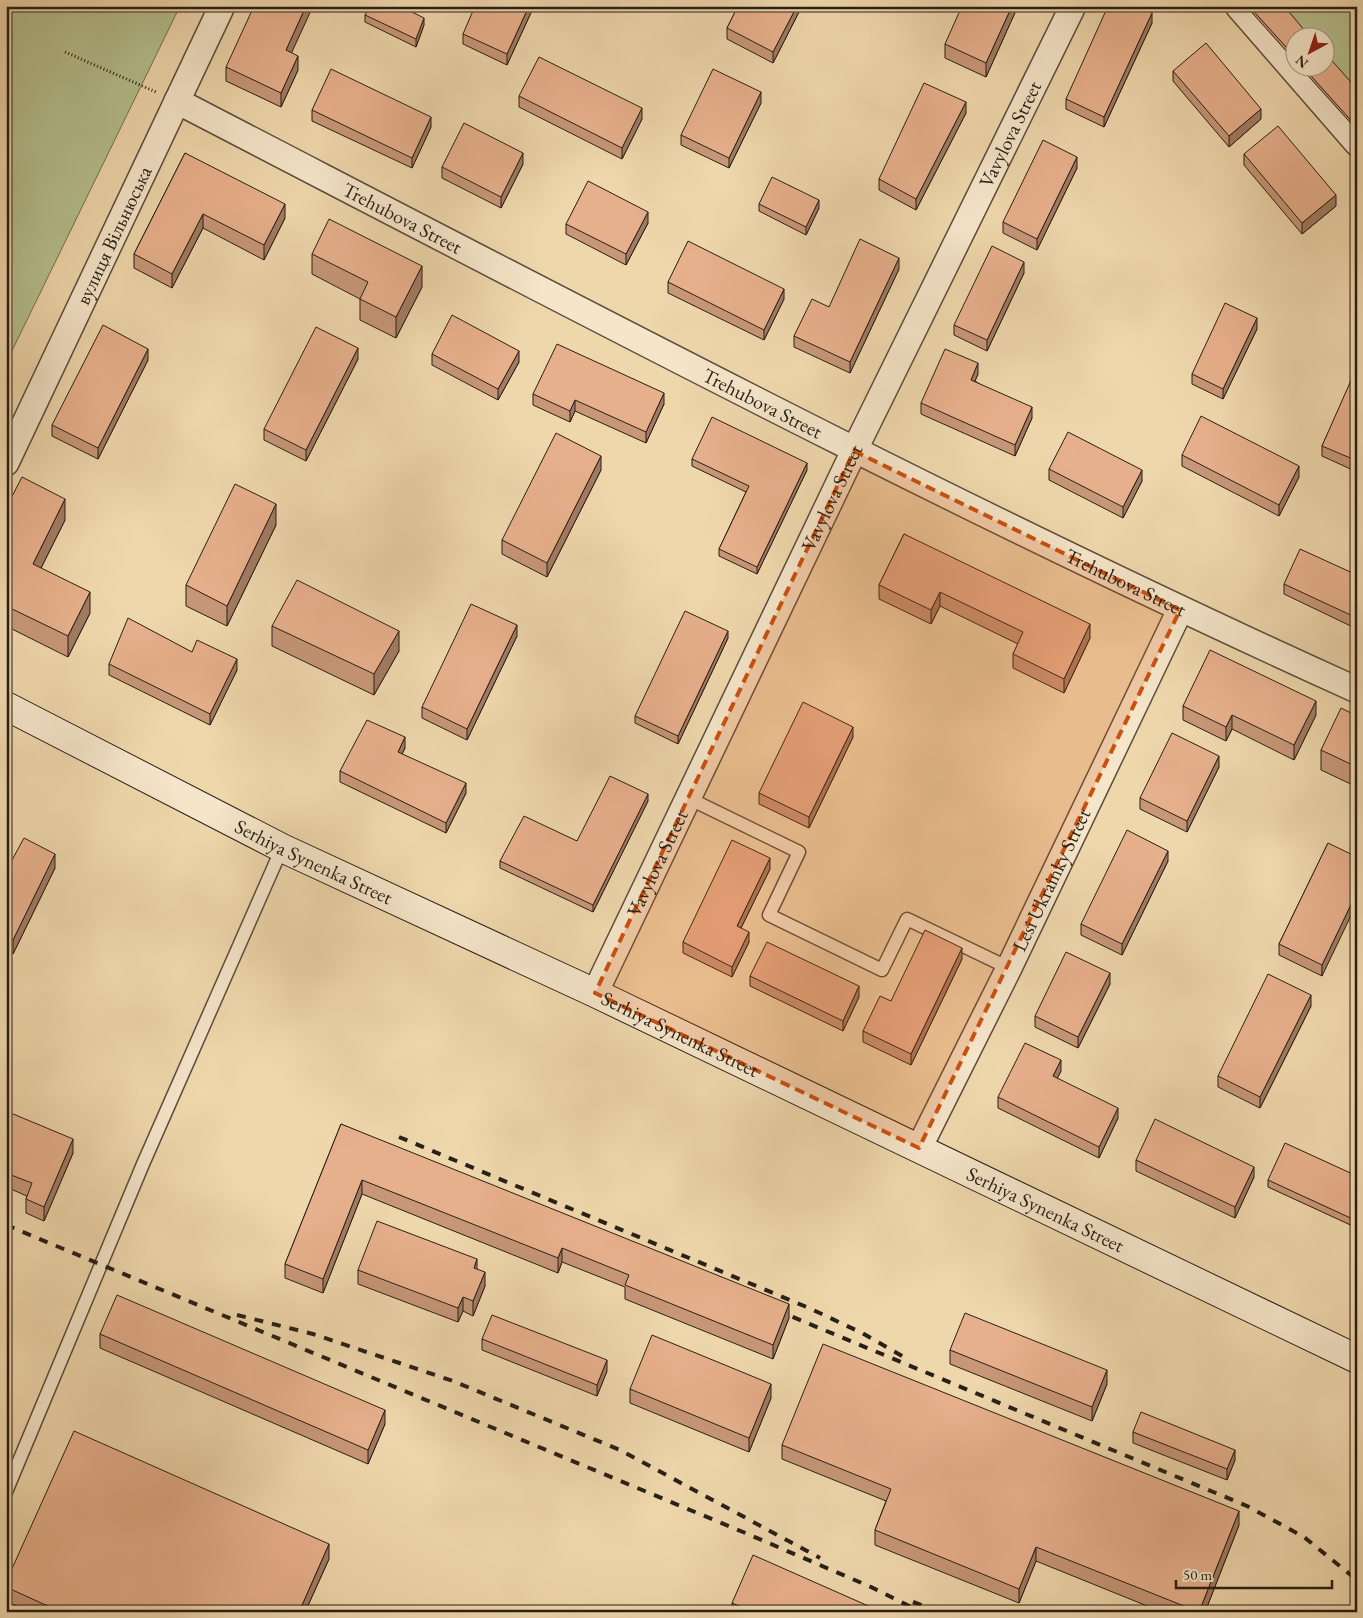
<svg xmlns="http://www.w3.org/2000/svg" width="1363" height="1618" font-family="'EB Garamond',serif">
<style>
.green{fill:#b5bf8d;stroke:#6e6f52}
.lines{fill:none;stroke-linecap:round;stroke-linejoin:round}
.lane-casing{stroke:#5a4d3c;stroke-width:15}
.street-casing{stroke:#5a4d3c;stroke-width:28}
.secondary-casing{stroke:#281f16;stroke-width:30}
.path{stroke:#281f16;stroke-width:3;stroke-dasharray:1 2.5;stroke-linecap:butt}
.lane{stroke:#f5e5c9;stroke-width:12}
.street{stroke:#f5e5c9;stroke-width:25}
.secondary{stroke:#f5e5c9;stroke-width:28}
.rail{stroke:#281f16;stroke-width:4;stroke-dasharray:9 9;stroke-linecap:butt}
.wall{fill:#c79778;stroke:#281f16}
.shaded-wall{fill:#a27b62;stroke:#281f16}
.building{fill:#e7b08c;stroke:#281f16}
.marked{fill:#cb500e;fill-opacity:0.2;stroke:#cb500e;stroke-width:4;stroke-dasharray:10 6;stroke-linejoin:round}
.labels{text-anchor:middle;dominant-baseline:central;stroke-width:4.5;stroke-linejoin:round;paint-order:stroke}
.street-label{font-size:20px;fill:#281f16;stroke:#f5e5c9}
</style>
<rect width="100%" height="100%" fill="#efd7ac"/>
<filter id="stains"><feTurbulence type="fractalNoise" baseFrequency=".004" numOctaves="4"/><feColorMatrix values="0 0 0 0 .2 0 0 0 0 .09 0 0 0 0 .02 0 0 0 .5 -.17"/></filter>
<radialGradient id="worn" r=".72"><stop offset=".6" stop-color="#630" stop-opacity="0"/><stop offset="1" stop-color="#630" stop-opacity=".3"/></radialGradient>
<g class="green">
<polygon points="6,6 180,6 6,363"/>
<polygon points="1279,6 1357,6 1357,96 1326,60 1326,38 1306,37"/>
</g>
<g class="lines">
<defs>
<g id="lane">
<polyline points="688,798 799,852 769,915 882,970 907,919 1009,968"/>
<polyline points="6,1492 143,1164 282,848"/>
</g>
<g id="street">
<polyline points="1238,6 1357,143"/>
<path id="s1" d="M177,101C567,303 956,509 1357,690"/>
<path id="s2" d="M6,463L222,6"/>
<path id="s3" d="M595,993L854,451L1073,6"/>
<path id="s4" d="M919,1148L1009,968L1180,610"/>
</g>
<g id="secondary">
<path id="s5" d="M6,706L282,848L595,993L1357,1359"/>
</g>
</defs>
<use href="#lane" class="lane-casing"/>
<use href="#street" class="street-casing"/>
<use href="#secondary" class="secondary-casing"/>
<polyline class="path" points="65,52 156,92"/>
<use href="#lane" class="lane"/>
<use href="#street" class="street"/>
<use href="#secondary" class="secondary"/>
<g class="rail">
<polyline points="399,1137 809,1308 862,1333 904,1357"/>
<polyline points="6,1225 743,1532 871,1587 921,1612"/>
<polyline points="776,1310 1247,1506 1304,1537 1357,1580"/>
<polyline points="237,1315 313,1334 453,1381 620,1450 820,1558"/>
<polyline points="913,1602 940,1612"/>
</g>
</g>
<g class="wall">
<polygon points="534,6 507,65 463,44 463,34"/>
<polygon points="738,6 802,6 773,63 727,39 727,28"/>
<polygon points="1018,6 986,77 945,58 945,44"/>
<polygon points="1246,6 1284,6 1296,38 1296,62"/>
<polygon points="365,15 424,25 416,47 365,22"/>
<polygon points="1152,23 1104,127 1066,109 1066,99"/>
<polygon points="226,67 298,70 281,107 226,81"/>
<polygon points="1301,68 1326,68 1357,89 1357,130"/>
<polygon points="1173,71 1261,119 1229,147 1173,81"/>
<polygon points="519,96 642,119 622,159 519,107"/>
<polygon points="761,103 729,168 681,145 681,135"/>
<polygon points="312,110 431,127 412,168 312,121"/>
<polygon points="966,113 916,210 879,190 879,179"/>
<polygon points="185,153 285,218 264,260 203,228 172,288 134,268 134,254"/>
<polygon points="1244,154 1336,206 1302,234 1244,165"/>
<polygon points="523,164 501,208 442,178 442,167"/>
<polygon points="1077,168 1037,250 1003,233 1003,222"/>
<polygon points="759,204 819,208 806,235 759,211"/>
<polygon points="648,223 626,265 566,234 566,224"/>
<polygon points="312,254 422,287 396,338 360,320 360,299 312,274"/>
<polygon points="899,269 850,373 794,347 794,336 829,307"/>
<polygon points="1024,273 987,351 954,335 954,325"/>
<polygon points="668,282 784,299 764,340 668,293"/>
<polygon points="1257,329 1223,399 1192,384 1192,374"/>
<polygon points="432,354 519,362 498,400 432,365"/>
<polygon points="358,359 306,461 264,440 264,429"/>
<polygon points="148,360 98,459 52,436 52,425"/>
<polygon points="1357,369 1357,466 1355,471 1322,456 1322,446"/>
<polygon points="978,374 975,381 1032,418 1015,456 921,414 921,403"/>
<polygon points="533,394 664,404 646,443 575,411 570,422 533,405"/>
<polygon points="1182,455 1299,477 1279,516 1182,466"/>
<polygon points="692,459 807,470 757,574 719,556 719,549 746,492 692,466"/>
<polygon points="1049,469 1142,481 1123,518 1049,480"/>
<polygon points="601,470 547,577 502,554 502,540"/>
<polygon points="6,508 65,520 41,568 90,613 68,657 6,626"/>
<polygon points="276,525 227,626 186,606 186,585"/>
<polygon points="904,534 1090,638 1064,693 1013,668 1013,654 1018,644 940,606 931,624 879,599 879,585"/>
<polygon points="1357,575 1357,629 1284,594 1284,584"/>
<polygon points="272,626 399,651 374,695 272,646"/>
<polygon points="517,636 467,740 422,718 422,707"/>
<polygon points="728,638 678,744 635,723 635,716"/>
<polygon points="192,652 237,670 210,725 109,675 109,664"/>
<polygon points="1183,706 1316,715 1294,760 1232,729 1226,741 1183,720"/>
<polygon points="1357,716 1357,787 1321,770 1321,750"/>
<polygon points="853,737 809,828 759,804 759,793"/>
<polygon points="405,748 402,754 466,793 446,833 340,782 340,771"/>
<polygon points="1219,767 1187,832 1140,809 1140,798"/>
<polygon points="648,801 593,912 500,868 500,861 577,841"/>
<polygon points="1328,843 1322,976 1279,955 1279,944"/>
<polygon points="1168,861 1122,955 1081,935 1081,924"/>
<polygon points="55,868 13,954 6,951 6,871"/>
<polygon points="770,869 741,928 749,942 732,977 683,953 683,942"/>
<polygon points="962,959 911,1065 863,1042 863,1031 891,1001"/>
<polygon points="750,976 859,997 843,1031 750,986"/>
<polygon points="1110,984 1078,1048 1035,1027 1035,1016"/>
<polygon points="1311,1006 1260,1108 1218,1087 1218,1076"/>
<polygon points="1061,1071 1057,1078 1118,1118 1099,1158 998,1108 998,1097"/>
<polygon points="6,1111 73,1153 44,1221 26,1213 26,1199 27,1196 6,1187"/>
<polygon points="341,1124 789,1318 773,1359 625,1299 625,1287 562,1262 558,1273 362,1194 323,1293 285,1278 285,1264"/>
<polygon points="1136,1160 1254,1177 1235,1218 1136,1171"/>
<polygon points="1357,1176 1357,1228 1268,1187 1268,1180"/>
<polygon points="477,1269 485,1286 473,1316 463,1311 458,1322 358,1284 358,1270"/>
<polygon points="100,1334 385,1424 368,1464 100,1348"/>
<polygon points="482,1339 607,1371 597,1396 482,1350"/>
<polygon points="950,1350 1107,1384 1092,1421 950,1364"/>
<polygon points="630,1389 771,1398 749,1452 630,1403"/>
<polygon points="1133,1432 1235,1460 1227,1480 1133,1443"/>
<polygon points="782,1445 1239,1525 1205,1612 1162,1612 1036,1561 1019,1603 875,1545 875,1530 886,1501 782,1459"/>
<polygon points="329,1559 305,1612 29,1612 6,1601 6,1582"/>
<polygon points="732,1603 882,1612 732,1612"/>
</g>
<g class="shaded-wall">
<polygon points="306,6 313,6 286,65 286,50"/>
<polygon points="529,6 534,6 507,65 507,54"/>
<polygon points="797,6 802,6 773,63 773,52"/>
<polygon points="1012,6 1018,6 986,77 986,63"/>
<polygon points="1152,13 1152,23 1104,127 1104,117"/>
<polygon points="424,18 424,25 416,47 416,39"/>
<polygon points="298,56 298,70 281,107 281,93"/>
<polygon points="761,92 761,103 729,168 729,158"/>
<polygon points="966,102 966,113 916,210 916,199"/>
<polygon points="642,108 642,119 622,159 622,148"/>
<polygon points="1261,109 1261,119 1229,147 1229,136"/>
<polygon points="431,117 431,127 412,168 412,158"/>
<polygon points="523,153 523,164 501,208 501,197"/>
<polygon points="1077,157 1077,168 1037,250 1037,239"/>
<polygon points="1336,195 1336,206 1302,234 1302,223"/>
<polygon points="819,200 819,208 806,235 806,227"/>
<polygon points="285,204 285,218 264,260 264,245"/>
<polygon points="648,212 648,223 626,265 626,254"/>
<polygon points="203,214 203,228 172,288 172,274"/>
<polygon points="899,258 899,269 850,373 850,362"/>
<polygon points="1024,262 1024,273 987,351 987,340"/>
<polygon points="422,266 422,287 396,338 396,317"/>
<polygon points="784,289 784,299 764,340 764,330"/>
<polygon points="1257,318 1257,329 1223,399 1223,389"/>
<polygon points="358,348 358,359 306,461 306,450"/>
<polygon points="148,349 148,360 98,459 98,448"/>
<polygon points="519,351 519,362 498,400 498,389"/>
<polygon points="978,363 978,374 971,390 971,380"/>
<polygon points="664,393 664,404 646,443 646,432"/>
<polygon points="575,400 575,411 570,422 570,411"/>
<polygon points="1032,407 1032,418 1015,456 1015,445"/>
<polygon points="1357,455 1357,466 1355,471 1355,460"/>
<polygon points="601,456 601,470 547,577 547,563"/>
<polygon points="807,463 807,470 757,574 757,567"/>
<polygon points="1299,466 1299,477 1279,516 1279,505"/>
<polygon points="1142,470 1142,481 1123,518 1123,507"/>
<polygon points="65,499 65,520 33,584 33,564"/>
<polygon points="276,504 276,525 227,626 227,606"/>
<polygon points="90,592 90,613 68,657 68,636"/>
<polygon points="940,592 940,606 931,624 931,610"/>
<polygon points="1090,624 1090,638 1064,693 1064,679"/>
<polygon points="517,625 517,636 467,740 467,729"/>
<polygon points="399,631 399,651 374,695 374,674"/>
<polygon points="728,631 728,638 678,744 678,736"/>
<polygon points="237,659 237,670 210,725 210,714"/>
<polygon points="1316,701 1316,715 1294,760 1294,745"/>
<polygon points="1232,715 1232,729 1226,741 1226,727"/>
<polygon points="853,727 853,737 809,828 809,817"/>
<polygon points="405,737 405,748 398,762 398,752"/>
<polygon points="1219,756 1219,767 1187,832 1187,821"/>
<polygon points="466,783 466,793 446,833 446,823"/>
<polygon points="648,794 648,801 593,912 593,905"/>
<polygon points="1168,851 1168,861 1122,955 1122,944"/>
<polygon points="55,854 55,868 13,954 13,940"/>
<polygon points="770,858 770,869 737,936 737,926"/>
<polygon points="1357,892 1357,903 1322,976 1322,965"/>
<polygon points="749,932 749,942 732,977 732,967"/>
<polygon points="962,948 962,959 911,1065 911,1054"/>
<polygon points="1110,973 1110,984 1078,1048 1078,1037"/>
<polygon points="859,986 859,997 843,1031 843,1021"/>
<polygon points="1311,995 1311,1006 1260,1108 1260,1097"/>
<polygon points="1061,1060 1061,1071 1053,1087 1053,1076"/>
<polygon points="1118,1108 1118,1118 1099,1158 1099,1147"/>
<polygon points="73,1139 73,1153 44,1221 44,1207"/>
<polygon points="1254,1167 1254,1177 1235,1218 1235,1207"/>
<polygon points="362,1180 362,1194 323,1293 323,1279"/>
<polygon points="562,1248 562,1262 558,1273 558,1258"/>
<polygon points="477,1259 477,1273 474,1268"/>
<polygon points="485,1272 485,1286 473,1316 473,1301"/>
<polygon points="463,1297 463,1311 458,1322 458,1308"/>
<polygon points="789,1304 789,1318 773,1359 773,1345"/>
<polygon points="607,1360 607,1371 597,1396 597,1385"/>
<polygon points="1107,1370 1107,1384 1092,1421 1092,1407"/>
<polygon points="771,1384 771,1398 749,1452 749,1438"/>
<polygon points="385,1410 385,1424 368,1464 368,1450"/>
<polygon points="1235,1450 1235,1460 1227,1480 1227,1469"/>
<polygon points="1239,1511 1239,1525 1205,1612 1199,1612"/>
<polygon points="329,1544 329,1559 305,1612 299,1612"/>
<polygon points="1036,1547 1036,1561 1019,1603 1019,1589"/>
</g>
<g class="building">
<polygon points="254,6 306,6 286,50 298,56 281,93 226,67"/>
<polygon points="370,6 400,6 424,18 416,39 365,15"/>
<polygon points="475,6 529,6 507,54 463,34"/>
<polygon points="738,6 797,6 773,52 727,28"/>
<polygon points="962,6 1012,6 986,63 945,44"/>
<polygon points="1108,6 1138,6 1152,13 1104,117 1066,99"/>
<polygon points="1249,6 1284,6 1311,38 1296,38 1296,58"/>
<polygon points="1206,43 1261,109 1229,136 1173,71"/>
<polygon points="1326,54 1357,89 1357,127 1304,68 1326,68"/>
<polygon points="539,57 642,108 622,148 519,96"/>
<polygon points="331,69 431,117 412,158 312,110"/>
<polygon points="713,69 761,92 729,158 681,135"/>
<polygon points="924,83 966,102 916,199 879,179"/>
<polygon points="464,123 523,153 501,197 442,167"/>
<polygon points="1278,126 1336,195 1302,223 1244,154"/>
<polygon points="1043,140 1077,157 1037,239 1003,222"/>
<polygon points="185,153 285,204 264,245 203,214 172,274 134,254"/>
<polygon points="772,177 819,200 806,227 759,204"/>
<polygon points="588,181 648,212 626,254 566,224"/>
<polygon points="329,219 422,266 396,317 360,299 368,282 312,254"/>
<polygon points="860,239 899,258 850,362 794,336 812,299 829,307"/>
<polygon points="688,241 784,289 764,330 668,282"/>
<polygon points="992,246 1024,262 987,340 954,325"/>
<polygon points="1225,303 1257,318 1223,389 1192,374"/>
<polygon points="452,315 519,351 498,389 432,354"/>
<polygon points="103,325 148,349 98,448 52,425"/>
<polygon points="316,327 358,348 306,450 264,429"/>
<polygon points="557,344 664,393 646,432 575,400 570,411 533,394"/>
<polygon points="945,349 978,363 971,380 1032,407 1015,445 921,403"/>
<polygon points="1356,369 1357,369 1357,455 1355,460 1322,446"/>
<polygon points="1201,416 1299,466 1279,505 1182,455"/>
<polygon points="712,417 807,463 757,567 719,549 749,486 692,459"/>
<polygon points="1068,432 1142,470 1123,507 1049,469"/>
<polygon points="556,433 601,456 547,563 502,540"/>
<polygon points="22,477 65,499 33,564 90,592 68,636 6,606 6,508"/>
<polygon points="235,484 276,504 227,606 186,585"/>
<polygon points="904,534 1090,624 1064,679 1013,654 1023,632 940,592 931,610 879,585"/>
<polygon points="1300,549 1357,575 1357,618 1284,584"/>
<polygon points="297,580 399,631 374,674 272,626"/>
<polygon points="471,604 517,625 467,729 422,707"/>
<polygon points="685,611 728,631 678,736 635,716"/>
<polygon points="128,618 192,652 197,640 237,659 210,714 109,664"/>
<polygon points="1210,650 1316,701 1294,745 1232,715 1226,727 1183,706"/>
<polygon points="803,702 853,727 809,817 759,793"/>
<polygon points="1341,708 1357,716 1357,767 1321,750"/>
<polygon points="367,720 405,737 398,752 466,783 446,823 340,771"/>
<polygon points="1172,733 1219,756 1187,821 1140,798"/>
<polygon points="610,776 648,794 593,905 500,861 524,816 577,841"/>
<polygon points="1127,830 1168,851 1122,944 1081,924"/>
<polygon points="24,838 55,854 13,940 6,937 6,871"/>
<polygon points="732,840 770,858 737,926 749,932 732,967 683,942"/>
<polygon points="1328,843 1357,857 1357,892 1322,965 1279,944"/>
<polygon points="925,930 962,948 911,1054 863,1031 880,996 891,1001"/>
<polygon points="767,942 859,986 843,1021 750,976"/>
<polygon points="1066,952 1110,973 1078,1037 1035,1016"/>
<polygon points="1268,974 1311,995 1260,1097 1218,1076"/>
<polygon points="1025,1043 1061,1060 1053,1076 1118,1108 1099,1147 998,1097"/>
<polygon points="6,1111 73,1139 44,1207 26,1199 32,1183 6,1173"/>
<polygon points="1155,1119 1254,1167 1235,1207 1136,1160"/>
<polygon points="341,1124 789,1304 773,1345 625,1285 629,1275 562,1248 558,1258 362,1180 323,1279 285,1264"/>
<polygon points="1285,1143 1357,1176 1357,1221 1268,1180"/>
<polygon points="377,1221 477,1259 474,1268 485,1272 473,1301 463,1297 458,1308 358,1270"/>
<polygon points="117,1295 385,1410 368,1450 100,1334"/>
<polygon points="965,1313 1107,1370 1092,1407 950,1350"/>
<polygon points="492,1315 607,1360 597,1385 482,1339"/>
<polygon points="652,1335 771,1384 749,1438 630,1389"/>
<polygon points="823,1344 1239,1511 1199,1612 1036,1547 1019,1589 875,1530 891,1489 782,1445"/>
<polygon points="1141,1412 1235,1450 1227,1469 1133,1432"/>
<polygon points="74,1431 329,1544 299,1612 61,1612 6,1587 6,1582"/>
<polygon points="753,1555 882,1612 753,1612 732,1603"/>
</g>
<path class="marked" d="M854,451L1180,610L919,1148L595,993Z"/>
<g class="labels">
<g class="street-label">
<text stroke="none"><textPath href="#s3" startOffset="954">Vavylova Street</textPath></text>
<text stroke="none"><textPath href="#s1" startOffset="254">Trehubova Street</textPath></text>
<text stroke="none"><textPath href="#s2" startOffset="252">вулиця Вільнюська</textPath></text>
<text stroke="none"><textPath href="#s1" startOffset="659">Trehubova Street</textPath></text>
<text stroke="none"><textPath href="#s3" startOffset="549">Vavylova Street</textPath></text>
<text stroke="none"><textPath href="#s1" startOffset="1064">Trehubova Street</textPath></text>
<text stroke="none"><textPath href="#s5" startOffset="345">Serhiya Synenka Street</textPath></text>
<text stroke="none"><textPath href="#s3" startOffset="144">Vavylova Street</textPath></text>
<text stroke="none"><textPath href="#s4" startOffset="299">Lesi Ukrainky Street</textPath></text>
<text stroke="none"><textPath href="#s5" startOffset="750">Serhiya Synenka Street</textPath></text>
<text stroke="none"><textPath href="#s5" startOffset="1155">Serhiya Synenka Street</textPath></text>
</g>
</g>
<rect width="1363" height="1618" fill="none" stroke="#efd7ac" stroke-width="25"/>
<rect x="8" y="8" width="1348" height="1603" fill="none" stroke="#281f16" stroke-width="2.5"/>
<rect x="12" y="12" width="1338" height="1593" fill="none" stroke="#281f16"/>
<g transform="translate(1310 52) rotate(220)"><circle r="24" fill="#f5e5c9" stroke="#a39681"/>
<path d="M0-4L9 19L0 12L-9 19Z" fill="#8f2418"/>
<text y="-8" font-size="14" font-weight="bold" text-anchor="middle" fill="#281f16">N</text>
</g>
<path d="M1176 1580v8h156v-8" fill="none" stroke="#281f16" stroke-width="2.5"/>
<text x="1183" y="1580" font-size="15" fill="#281f16" stroke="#f5e5c9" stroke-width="4" paint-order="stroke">50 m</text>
<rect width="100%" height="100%" filter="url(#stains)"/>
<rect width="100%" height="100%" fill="url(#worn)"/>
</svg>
